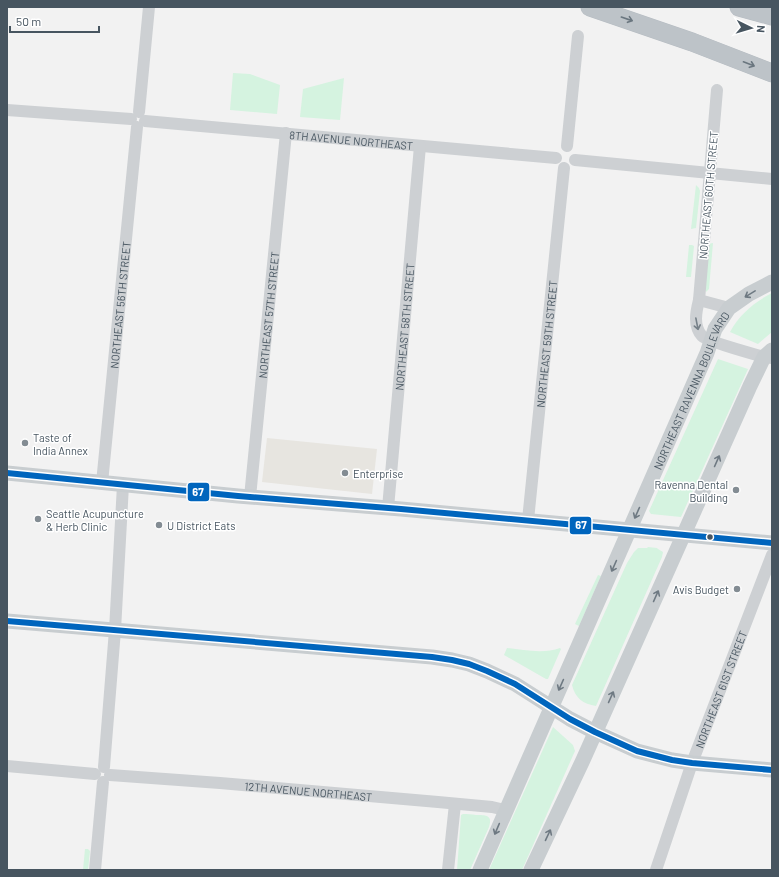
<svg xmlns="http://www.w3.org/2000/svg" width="779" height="877" font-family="Barlow,sans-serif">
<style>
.commercial{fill:#e7e5e0}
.green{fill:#d5f3e0}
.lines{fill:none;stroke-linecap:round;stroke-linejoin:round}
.highway-casing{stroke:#b6bcc2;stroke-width:19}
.minor{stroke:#cdd0d3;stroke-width:12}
.major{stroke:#c8cdd0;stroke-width:15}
.highway{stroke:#bdc3c8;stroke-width:18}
.bus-1-casing{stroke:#fff;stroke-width:9}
.bus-1{stroke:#0065bd;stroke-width:6}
.oneway{stroke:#6a767f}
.oneway2{stroke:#6e7982}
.oneway3{stroke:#768088}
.poi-dot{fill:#838c93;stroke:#fff;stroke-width:1.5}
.bus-dot{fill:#475560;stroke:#fff;stroke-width:1.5}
.labels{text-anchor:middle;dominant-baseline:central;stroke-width:3;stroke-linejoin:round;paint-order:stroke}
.street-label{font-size:11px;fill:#475560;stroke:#fff}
.poi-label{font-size:11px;fill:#475560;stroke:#fff;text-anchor:start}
.line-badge{stroke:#fff;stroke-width:1.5}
.badge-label{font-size:11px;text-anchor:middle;font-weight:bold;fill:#fff}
</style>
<rect width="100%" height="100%" fill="#f2f2f2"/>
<polygon class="commercial" points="267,438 377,449 372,494 262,482"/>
<g class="green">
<polygon points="233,73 250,74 280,85 277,114 230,110"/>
<polygon points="344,78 340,120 300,117 303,89"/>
<polygon points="696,185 699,188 700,191 696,228 691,229"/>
<polygon points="713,243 709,289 706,292 705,289 708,244"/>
<polygon points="689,245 692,245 694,246 691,277 686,277"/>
<path d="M772,293V332L758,344L730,332C739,315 754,302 772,293Z"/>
<polygon points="718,359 748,369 681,517 651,514 649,511"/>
<path d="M648,547L657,548L658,549L663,552L662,557L596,706C583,704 575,698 572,685L627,563L634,552L638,548H647Z"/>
<polygon points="598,575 601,576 579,626 575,624"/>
<path d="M507,648C524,650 544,654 560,648L561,649L548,679H546L504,655Z"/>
<polygon points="553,727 573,745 575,751 522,870 489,870"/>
<path d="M463,814C467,814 472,814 476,815C486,815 493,815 489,827L470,870H457L461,815Z"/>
<polygon points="85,849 88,849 90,851 88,870 83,870"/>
</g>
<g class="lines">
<defs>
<g id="highway">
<polyline points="590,7 692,42 772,73"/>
<polyline points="739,7 772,16"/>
</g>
</defs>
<use href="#highway" class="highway-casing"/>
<g class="minor">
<path d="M717,90L699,300C696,312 693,326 702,336C708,342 754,354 764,357L772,358"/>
<polyline points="7,110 131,119"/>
<polyline points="139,112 149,7"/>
<path id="s1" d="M145,121C282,133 419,146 556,158"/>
<polyline points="567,146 578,36"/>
<polyline points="575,160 772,179"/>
<polyline points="699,300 729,308"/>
<path id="s2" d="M102,483L137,127"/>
<path id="s3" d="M250,497L286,133"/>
<path id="s4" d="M388,508L420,146"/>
<path id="s5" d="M528,520L564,168"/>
<polyline points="7,766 95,774"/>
<polyline points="104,767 115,630 123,485"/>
<path id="s6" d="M110,775L220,783L438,802L492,807L505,810"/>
<polyline points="95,870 103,782"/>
<polyline points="448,870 455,804"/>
<path id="s7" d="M656,870L692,763L772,555"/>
</g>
<g class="major">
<polyline points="7,473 238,496 401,509 772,543"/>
<polyline points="7,621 432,657 452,660 469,664 487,671 515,684 570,719 595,732 637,751 672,760 692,763 772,770"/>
<path id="s8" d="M480,870L707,353L715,329L729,308L749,294L772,282"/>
<polyline points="531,870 583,760 750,386 764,357 772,350"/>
</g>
<use href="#highway" class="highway"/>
<defs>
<g id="bus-1">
<polyline points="7,473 238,496 401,509 772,543"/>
<polyline points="7,621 432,657 452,660 469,664 487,671 515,684 570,719 595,732 637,751 672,760 692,763 772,770"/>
</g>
</defs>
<use href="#bus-1" class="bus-1-casing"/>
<use href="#bus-1" class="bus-1"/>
</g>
<defs><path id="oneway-shaft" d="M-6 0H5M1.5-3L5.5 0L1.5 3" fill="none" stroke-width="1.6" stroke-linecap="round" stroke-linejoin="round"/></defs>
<g class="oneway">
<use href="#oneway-shaft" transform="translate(627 19) rotate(19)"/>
<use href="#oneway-shaft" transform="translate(749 64) rotate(21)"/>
</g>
<g class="oneway2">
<use href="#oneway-shaft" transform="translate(750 294) rotate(149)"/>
<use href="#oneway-shaft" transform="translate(717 461) rotate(-66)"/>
<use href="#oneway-shaft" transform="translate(637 513) rotate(114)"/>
<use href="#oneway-shaft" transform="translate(614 566) rotate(114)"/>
<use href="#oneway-shaft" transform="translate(656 596) rotate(-66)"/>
<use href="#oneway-shaft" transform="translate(561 685) rotate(114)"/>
<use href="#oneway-shaft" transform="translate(611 697) rotate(-66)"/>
<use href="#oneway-shaft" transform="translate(497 829) rotate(113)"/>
<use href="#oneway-shaft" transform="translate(548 835) rotate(-65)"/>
</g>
<use class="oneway3" href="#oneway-shaft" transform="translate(697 324) rotate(79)"/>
<g class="poi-dot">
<circle cx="25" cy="443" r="4"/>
<circle cx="345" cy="473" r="4"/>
<circle cx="736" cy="490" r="4"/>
<circle cx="38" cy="519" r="4"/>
<circle cx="159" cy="525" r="4"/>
<circle cx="737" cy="589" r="4"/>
</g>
<circle class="bus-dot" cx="710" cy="537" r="3.5"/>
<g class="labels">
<g class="street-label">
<text stroke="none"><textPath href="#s1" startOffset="207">8TH AVENUE NORTHEAST</textPath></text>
<text transform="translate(708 195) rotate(-85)">NORTHEAST 60TH STREET</text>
<text stroke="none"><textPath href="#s2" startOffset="179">NORTHEAST 56TH STREET</textPath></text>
<text stroke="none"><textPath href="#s3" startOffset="183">NORTHEAST 57TH STREET</textPath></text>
<text stroke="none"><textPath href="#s4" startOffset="182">NORTHEAST 58TH STREET</textPath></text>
<text stroke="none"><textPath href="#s5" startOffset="177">NORTHEAST 59TH STREET</textPath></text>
<text stroke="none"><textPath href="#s8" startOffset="524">NORTHEAST RAVENNA BOULEVARD</textPath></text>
<text stroke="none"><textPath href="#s7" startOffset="192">NORTHEAST 61ST STREET</textPath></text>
<text stroke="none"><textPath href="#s6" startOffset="199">12TH AVENUE NORTHEAST</textPath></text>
</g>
<g class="poi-label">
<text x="33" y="437">Taste of<tspan x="33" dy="13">India Annex</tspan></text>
<text x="353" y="473">Enterprise</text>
<text x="728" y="484" text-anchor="end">Ravenna Dental<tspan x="728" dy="13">Building</tspan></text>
<text x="46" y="513">Seattle Acupuncture<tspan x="46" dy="13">&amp; Herb Clinic</tspan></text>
<text x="167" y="525">U District Eats</text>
<text x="729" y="589" text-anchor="end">Avis Budget</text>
</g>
</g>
<g class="line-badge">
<rect x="187" y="482" width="23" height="20" rx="4" fill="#0065bd"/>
<rect x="569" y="516" width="23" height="19" rx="4" fill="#0065bd"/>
</g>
<g class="badge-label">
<text x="198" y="496">67</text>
<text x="581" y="529">67</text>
</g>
<rect width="779" height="877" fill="none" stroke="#475560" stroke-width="16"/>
<g transform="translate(751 28) rotate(95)" stroke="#ffffff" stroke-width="3" paint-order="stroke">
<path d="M0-3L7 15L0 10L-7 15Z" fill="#475560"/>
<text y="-6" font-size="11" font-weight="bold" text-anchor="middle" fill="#475560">N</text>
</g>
<path d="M10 26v6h89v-6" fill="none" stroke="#475560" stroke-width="2"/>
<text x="16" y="26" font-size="12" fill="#475560" stroke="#ffffff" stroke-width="3" paint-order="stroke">50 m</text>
</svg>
